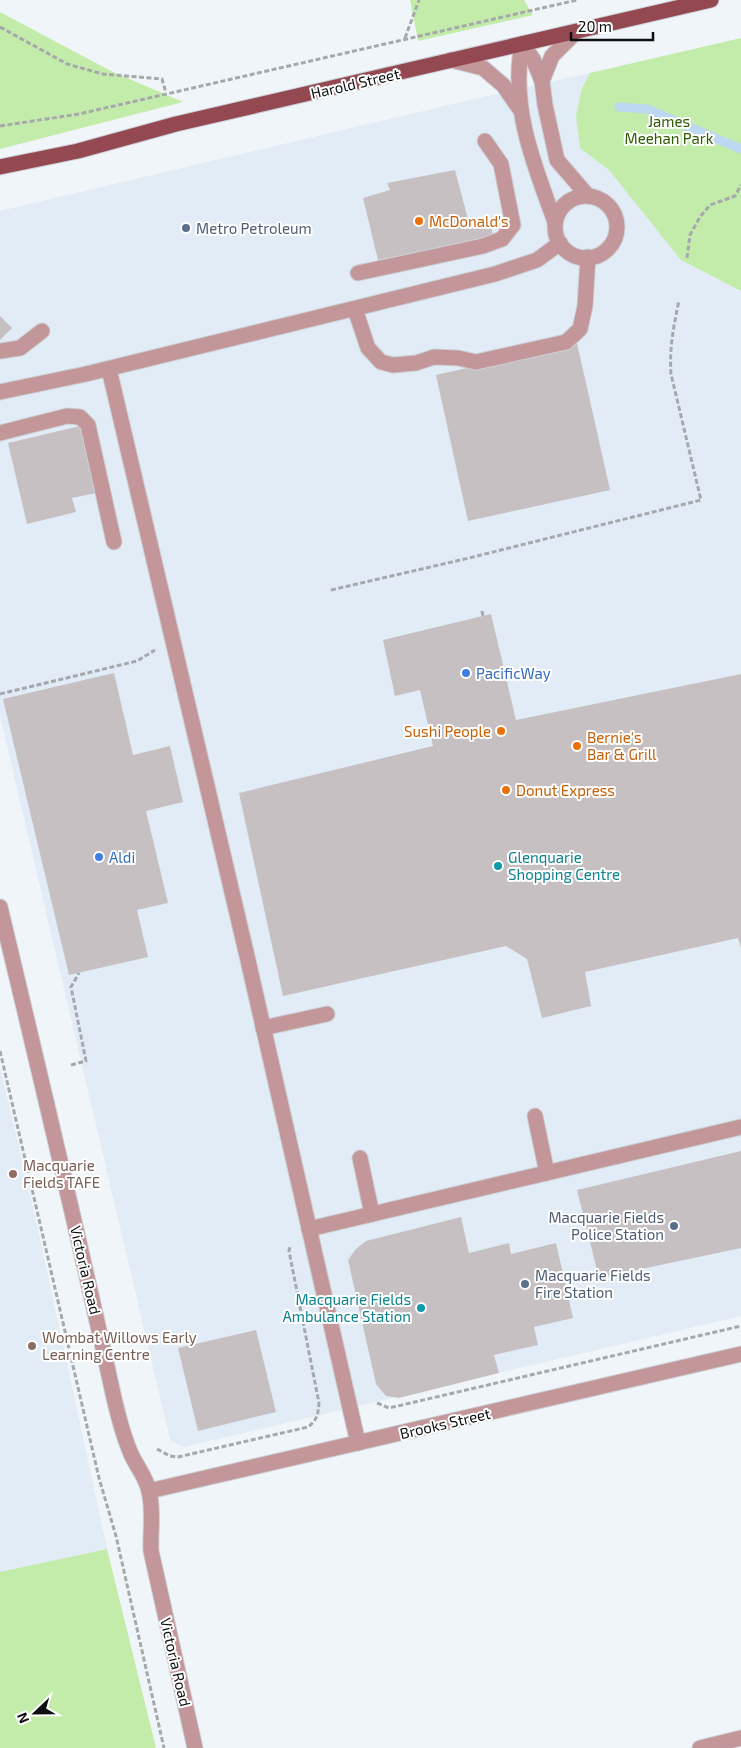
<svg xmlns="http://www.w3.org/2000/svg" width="741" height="1748" font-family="'Exo 2',sans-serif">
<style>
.built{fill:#e1ecf6}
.green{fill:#c3ecaa}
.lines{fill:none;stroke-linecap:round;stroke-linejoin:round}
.stream{stroke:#bcd8f2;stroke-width:9}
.building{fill:#c7c0c3}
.minor-casing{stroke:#ccd0d4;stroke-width:17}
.major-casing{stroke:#ccd0d4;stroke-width:17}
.path{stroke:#a5a9ac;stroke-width:3;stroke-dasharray:5 2.5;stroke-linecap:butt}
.minor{stroke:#c3979a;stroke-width:15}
.major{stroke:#934852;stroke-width:15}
.food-dot{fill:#e8710a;stroke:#fff;stroke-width:2}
.service-dot{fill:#5c6f8a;stroke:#fff;stroke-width:2}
.shop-dot{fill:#3f7fe0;stroke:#fff;stroke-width:2}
.culture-dot{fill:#0f9aa8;stroke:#fff;stroke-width:2}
.education-dot{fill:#8d6e63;stroke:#fff;stroke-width:2}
.labels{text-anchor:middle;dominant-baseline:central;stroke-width:4;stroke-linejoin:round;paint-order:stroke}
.street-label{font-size:15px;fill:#0d0f10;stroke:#fff}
.park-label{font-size:15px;fill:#2f5a03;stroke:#fff}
.food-label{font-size:15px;fill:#c56008;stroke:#fff;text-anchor:start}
.service-label{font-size:15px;fill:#4e5e75;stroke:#fff;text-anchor:start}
.shop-label{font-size:15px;fill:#366cbe;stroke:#fff;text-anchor:start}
.culture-label{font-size:15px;fill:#0d838f;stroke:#fff;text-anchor:start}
.education-label{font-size:15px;fill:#785e54;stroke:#fff;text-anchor:start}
</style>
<rect width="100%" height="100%" fill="#f0f5f9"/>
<g class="built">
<polygon points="590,73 582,88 580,148 609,170 681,260 741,291 741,1316 184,1447 170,1440 0,716 0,211 453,104"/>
<polygon points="0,1067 36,1220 107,1549 0,1572"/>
</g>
<g class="green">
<polygon points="410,0 524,0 533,15 418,41"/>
<polygon points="0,12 111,71 183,102 0,149"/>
<polygon points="741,38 741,291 681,260 609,170 580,148 576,116 582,88 590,73"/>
<polygon points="107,1549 156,1748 0,1748 0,1572"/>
</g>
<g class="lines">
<polyline class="stream" points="619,107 647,109 741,149"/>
</g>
<g class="building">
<polygon points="455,170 469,223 490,220 493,237 378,260 363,198 390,190 387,183"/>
<polygon points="0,316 12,328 0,340"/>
<polygon points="577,343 610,490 468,521 436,375"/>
<polygon points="80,426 96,493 72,498 76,512 27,524 8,443"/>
<polygon points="491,614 516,720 741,674 741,948 738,938 585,972 591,1006 542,1018 527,959 506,946 283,996 239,793 433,746 420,690 395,696 383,640"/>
<polygon points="114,673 133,755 170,746 183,802 146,811 168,903 137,910 148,957 69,975 3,699"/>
<polygon points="741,1151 741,1248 599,1278 577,1190"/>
<polygon points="461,1217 469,1253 509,1243 511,1254 556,1243 573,1318 534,1327 538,1345 494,1355 499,1373 399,1398 386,1396 376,1384 348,1260 356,1249 366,1241"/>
<polygon points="256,1330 276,1412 198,1431 178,1348"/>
</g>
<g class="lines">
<defs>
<g id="minor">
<polyline points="576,32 552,56 542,81 545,105 557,160 588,196"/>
<path d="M522,44C510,107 534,165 555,222"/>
<polyline points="522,44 533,59 542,81"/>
<polyline points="451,60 483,68 503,85 519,108"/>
<circle cx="586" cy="227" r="31"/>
<polyline points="358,273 483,246 502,239 513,225 501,164 485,141"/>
<polyline points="355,309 368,348 381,362 393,365 416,363 434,357 458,358 476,362 566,342 580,329 585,306 588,257"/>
<polyline points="0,351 20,348 42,331"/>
<polyline points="109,369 247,956 358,1443"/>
<polyline points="0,392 86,374 495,274 537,260 560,243"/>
<polyline points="0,433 67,416 80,417 88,425 114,542"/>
<path d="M0,907C38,1067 77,1228 112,1389C117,1412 122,1433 131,1454C137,1467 146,1477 149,1491C154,1512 150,1531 151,1551L195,1748"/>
<polyline points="263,1028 327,1014"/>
<polyline points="535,1116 547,1173"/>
<polyline points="360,1158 372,1214"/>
<polyline points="309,1229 741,1127"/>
<polyline points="149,1491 741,1354"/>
<polyline points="700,1748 741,1738"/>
</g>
<polyline id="major" points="0,167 78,151 176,124 711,0"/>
</defs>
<use href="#minor" class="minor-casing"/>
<use href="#major" class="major-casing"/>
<g class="path">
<polyline points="0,27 67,64 103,74 162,79 166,93"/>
<polyline points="405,38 419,0"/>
<polyline points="0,126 79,114 577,0"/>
<polyline points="687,258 690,235 700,217 710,205 735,196 741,185"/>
<path d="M331,590L469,558L701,500L671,374C669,348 674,325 679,300"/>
<polyline points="482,611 483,616"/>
<polyline points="0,694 137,661 155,650"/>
<polyline points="0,1051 99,1478 116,1536 164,1748"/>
<polyline points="71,1065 86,1061 71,987 79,973"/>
<polyline points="377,1403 389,1408 741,1326"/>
<path d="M157,1449L170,1456L178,1457L308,1427C317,1420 318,1415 319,1403L289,1251L290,1246"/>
</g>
<use href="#minor" class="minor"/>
<use href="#major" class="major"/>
</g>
<g class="food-dot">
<circle cx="419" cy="221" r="5"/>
<circle cx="501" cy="731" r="5"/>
<circle cx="577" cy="746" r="5"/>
<circle cx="506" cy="790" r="5"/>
</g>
<g class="service-dot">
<circle cx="186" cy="228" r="5"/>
<circle cx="674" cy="1226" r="5"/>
<circle cx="525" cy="1284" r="5"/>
</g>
<g class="shop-dot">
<circle cx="466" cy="673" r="5"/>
<circle cx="99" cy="857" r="5"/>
</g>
<g class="culture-dot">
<circle cx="498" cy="866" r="5"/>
<circle cx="421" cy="1308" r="5"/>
</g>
<g class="education-dot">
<circle cx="13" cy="1174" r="5"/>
<circle cx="32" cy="1346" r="5"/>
</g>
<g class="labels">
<g class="street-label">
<text transform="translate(355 83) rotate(-13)">Harold Street</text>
<text transform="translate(86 1270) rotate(77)">Victoria Road</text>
<text transform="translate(445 1423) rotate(-13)">Brooks Street</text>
<text transform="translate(176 1662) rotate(77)">Victoria Road</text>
</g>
<g class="park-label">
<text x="669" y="121">James<tspan x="669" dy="17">Meehan Park</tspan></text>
</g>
<g class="food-label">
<text x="429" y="221">McDonald's</text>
<text x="491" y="731" text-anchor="end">Sushi People</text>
<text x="587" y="737">Bernie's<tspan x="587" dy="17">Bar &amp; Grill</tspan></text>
<text x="516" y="790">Donut Express</text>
</g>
<g class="service-label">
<text x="196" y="228">Metro Petroleum</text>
<text x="664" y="1217" text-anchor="end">Macquarie Fields<tspan x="664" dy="17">Police Station</tspan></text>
<text x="535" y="1275">Macquarie Fields<tspan x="535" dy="17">Fire Station</tspan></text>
</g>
<g class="shop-label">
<text x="476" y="673">PacificWay</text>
<text x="109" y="857">Aldi</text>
</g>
<g class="culture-label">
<text x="508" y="857">Glenquarie<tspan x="508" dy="17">Shopping Centre</tspan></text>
<text x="411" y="1299" text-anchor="end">Macquarie Fields<tspan x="411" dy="17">Ambulance Station</tspan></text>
</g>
<g class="education-label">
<text x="23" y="1165">Macquarie<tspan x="23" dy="17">Fields TAFE</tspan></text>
<text x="42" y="1337">Wombat Willows Early<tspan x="42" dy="17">Learning Centre</tspan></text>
</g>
</g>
<g transform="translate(35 1713) rotate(248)" stroke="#ffffff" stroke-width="4" paint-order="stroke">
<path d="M0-4L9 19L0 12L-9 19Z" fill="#0d0f10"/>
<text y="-8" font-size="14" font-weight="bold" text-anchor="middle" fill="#0d0f10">N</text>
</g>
<path d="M571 32v8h82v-8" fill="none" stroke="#0d0f10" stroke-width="2.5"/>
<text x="578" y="32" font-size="15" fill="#0d0f10" stroke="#ffffff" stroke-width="4" paint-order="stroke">20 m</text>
</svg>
